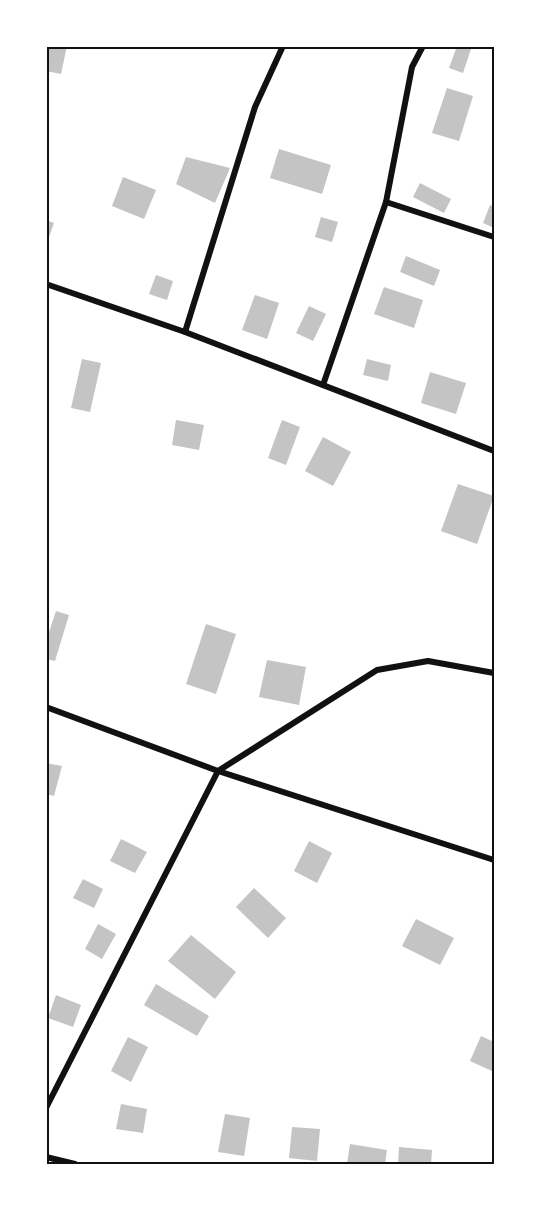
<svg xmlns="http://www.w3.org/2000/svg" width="541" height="1211" font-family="'Source Serif 4',serif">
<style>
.building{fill:#c4c4c4}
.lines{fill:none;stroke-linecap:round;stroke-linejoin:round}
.minor{stroke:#111;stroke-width:6}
.neatline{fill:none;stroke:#111;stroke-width:2}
</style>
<rect width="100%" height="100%" fill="#fff"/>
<g class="building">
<polygon points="46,46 67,46 61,74 46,71"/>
<polygon points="457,46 472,46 463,73 449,68"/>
<polygon points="447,88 473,96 459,141 432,133"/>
<polygon points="279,149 331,165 322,194 270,178"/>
<polygon points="186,157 230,168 215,203 176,184"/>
<polygon points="123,177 156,190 144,219 112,206"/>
<polygon points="420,183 451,199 444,213 413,197"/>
<polygon points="490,205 494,207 494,228 483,223"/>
<polygon points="321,217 338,222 332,242 315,237"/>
<polygon points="46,220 54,223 47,243 46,243"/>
<polygon points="406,256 440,270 434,286 400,272"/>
<polygon points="156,275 173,281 167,300 149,294"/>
<polygon points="384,287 423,300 414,328 374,314"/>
<polygon points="255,295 279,303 267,339 242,330"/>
<polygon points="309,306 326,314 313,341 296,333"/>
<polygon points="82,359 101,363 90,412 71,408"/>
<polygon points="367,359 391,365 388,381 363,375"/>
<polygon points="430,372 466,383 456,414 421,403"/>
<polygon points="176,420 204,425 199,450 172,445"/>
<polygon points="282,420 300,427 286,465 268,458"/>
<polygon points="323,437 351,452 333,486 305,471"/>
<polygon points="458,484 494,496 477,544 441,531"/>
<polygon points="56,611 69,615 55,661 46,659 46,641"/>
<polygon points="206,624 236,634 216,694 186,684"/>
<polygon points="267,660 306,667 299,705 259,697"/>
<polygon points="46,763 62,766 54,796 46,794"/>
<polygon points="121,839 147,852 135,873 110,861"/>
<polygon points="309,841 332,853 317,883 294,871"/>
<polygon points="83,879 103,889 94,908 73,898"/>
<polygon points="254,888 286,918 268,938 236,907"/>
<polygon points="416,919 454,938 440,965 402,946"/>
<polygon points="98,924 116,934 102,959 85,949"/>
<polygon points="191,935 236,972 215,999 168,961"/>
<polygon points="156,984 209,1016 197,1036 144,1005"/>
<polygon points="56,995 81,1005 73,1027 48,1018"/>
<polygon points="481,1036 494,1042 494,1072 470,1061"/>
<polygon points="128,1037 148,1047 131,1082 111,1071"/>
<polygon points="121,1104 147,1109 143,1133 116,1129"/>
<polygon points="225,1114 250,1118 244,1156 218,1152"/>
<polygon points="292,1127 320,1129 317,1161 289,1158"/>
<polygon points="350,1144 387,1150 385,1164 347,1164"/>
<polygon points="399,1147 432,1150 431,1164 398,1164"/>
</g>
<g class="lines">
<g class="minor">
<polyline points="386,202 494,237"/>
<polyline points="46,284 185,332 494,451"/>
<polyline points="185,332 255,107 283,46"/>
<polyline points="323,385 386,202 412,67 423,46"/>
<polyline points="46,707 218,771 494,860"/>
<polyline points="46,1108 218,771 377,670 428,661 494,673"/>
<polyline points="46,1157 75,1164"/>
</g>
</g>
<rect width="541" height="1211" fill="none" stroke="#ffffff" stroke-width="96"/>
<rect x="48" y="48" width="445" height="1115" class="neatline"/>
</svg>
